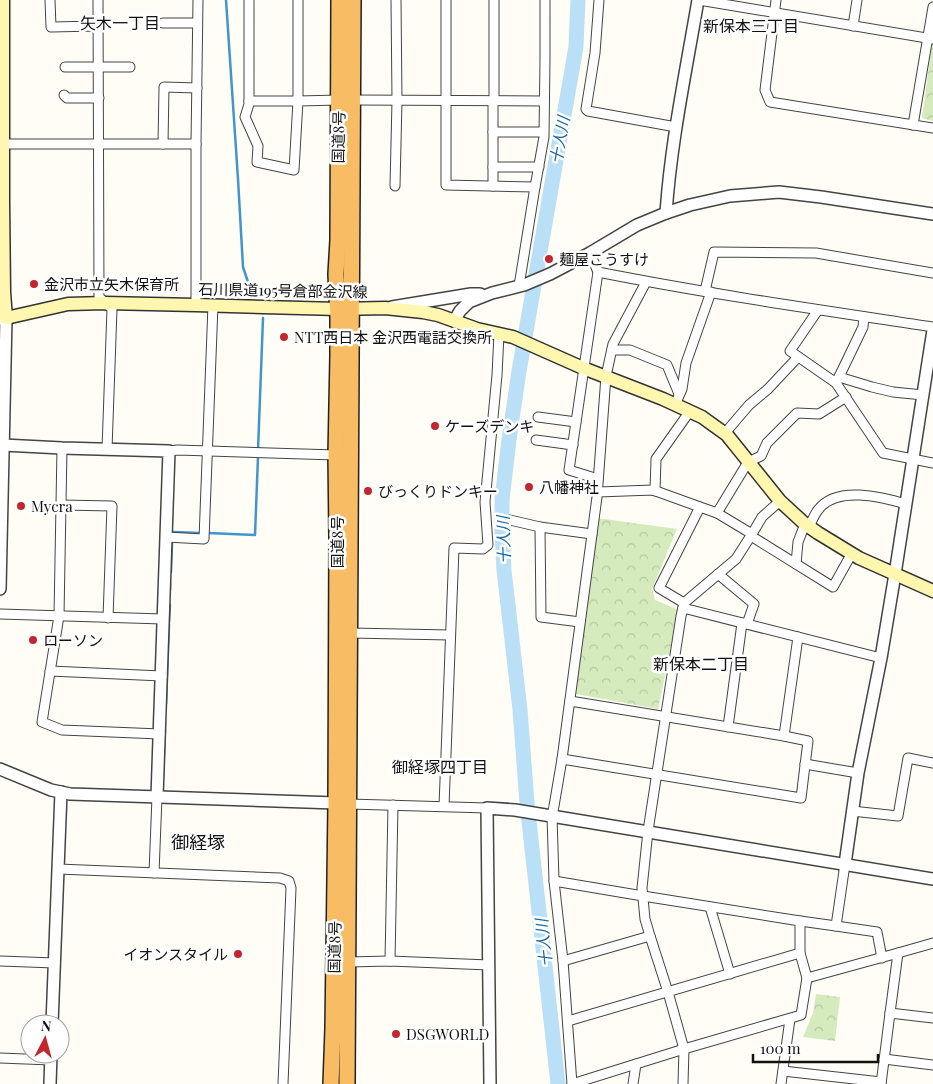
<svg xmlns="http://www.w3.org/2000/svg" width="933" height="1084" font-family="'Playfair Display','Noto Sans JP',serif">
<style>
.park{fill:url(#park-crowns)}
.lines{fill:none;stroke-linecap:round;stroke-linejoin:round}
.stream{stroke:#3f96cf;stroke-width:2.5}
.river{stroke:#b9e0f7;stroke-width:15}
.minor-casing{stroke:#444;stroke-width:11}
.tertiary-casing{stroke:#444;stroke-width:14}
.secondary-casing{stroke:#333;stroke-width:15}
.trunk-casing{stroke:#222;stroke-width:18}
.minor{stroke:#fff;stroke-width:9}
.tertiary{stroke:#fff;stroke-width:11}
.secondary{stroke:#fff6b0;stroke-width:12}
.trunk{stroke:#f7bc64;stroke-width:15}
.poi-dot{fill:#c4262e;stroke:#fff;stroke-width:2}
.labels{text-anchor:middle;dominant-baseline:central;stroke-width:5;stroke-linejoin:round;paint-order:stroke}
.street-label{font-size:15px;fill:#111;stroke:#fff}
.poi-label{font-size:15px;fill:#111;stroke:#fff;text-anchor:start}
.neighbourhood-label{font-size:16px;fill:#111;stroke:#fff}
.water-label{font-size:16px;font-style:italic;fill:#1768a6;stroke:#fff}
.quarter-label{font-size:18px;fill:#111;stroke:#fff}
</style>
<defs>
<pattern id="park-crowns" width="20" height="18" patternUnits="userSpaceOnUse" patternTransform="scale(1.25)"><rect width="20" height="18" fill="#d5ebbd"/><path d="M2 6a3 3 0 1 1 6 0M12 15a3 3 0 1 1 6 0" fill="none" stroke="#b6c8a1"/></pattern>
</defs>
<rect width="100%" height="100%" fill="#fffdf5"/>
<g class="park">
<polygon points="932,44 933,44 933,121 922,118"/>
<polygon points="597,518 677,529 652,589 655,600 679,610 658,709 576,694"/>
<polygon points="816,994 840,997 835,1041 803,1037 813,1013"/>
</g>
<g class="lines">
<g class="stream">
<polyline points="226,0 238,179 243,267 252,294"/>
<polyline points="258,450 263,318"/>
<polyline points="173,532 200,533"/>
<polyline points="208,533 255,535 258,457"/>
<polyline points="171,572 172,543"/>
<polyline points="170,590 170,582"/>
<polyline points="169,622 170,605"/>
<polyline points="166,704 169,624"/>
<polyline points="163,777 165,730"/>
</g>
<polyline class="river" points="558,1084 527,803 520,710 504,570 502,532 502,499 509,440 519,371 576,47 578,0"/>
<defs>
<g id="minor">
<polyline points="50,0 51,27 98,26"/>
<polyline points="98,0 99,297 112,309 107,449"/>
<polyline points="249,0 249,104 245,117 258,146 257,162 294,170 298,101 339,100"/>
<polyline points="446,0 446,185 535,187 519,286"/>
<polyline points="494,0 494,101"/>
<polyline points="599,0 595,53 586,109 588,111 676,127"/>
<polyline points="699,0 933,39"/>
<polyline points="776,0 765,90 770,102 933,128"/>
<polyline points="163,23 197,23"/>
<polyline points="853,26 857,0"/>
<polyline points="65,67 130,67"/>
<polyline points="64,95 67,98 99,98"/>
<polyline points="353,100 544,101"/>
<polyline points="249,101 298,101 298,0"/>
<polyline points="913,125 933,7"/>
<polyline points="493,132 543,132"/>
<polyline points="4,144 196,144 196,305"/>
<polyline points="163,144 164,87 197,88"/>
<polyline points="196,144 198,0"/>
<polyline points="493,167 539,167"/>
<polyline points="395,186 397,101 396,0"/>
<polyline points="493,186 493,101"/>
<polyline points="535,187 544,137 545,59 545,0"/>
<path d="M590,253L598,272C709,294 821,310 933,327"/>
<polyline points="598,272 569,470 598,479"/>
<polyline points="705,291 714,252 816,253 933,273"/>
<polyline points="818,310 790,351 836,383 883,453 933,463"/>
<polyline points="612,350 630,350 667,365 679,394"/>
<polyline points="839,377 872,387 893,392 923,395"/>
<polyline points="837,381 863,327 864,317"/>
<polyline points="675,405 682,389 686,363 711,292"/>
<polyline points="538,417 576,422"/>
<polyline points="725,433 749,405 768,389 798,357"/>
<polyline points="536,440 573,445"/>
<polyline points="62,448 59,616 42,722 62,730 160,734"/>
<polyline points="169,451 178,450 336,455"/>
<polyline points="655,491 656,459 690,411"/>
<polyline points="598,492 653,490 700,507 659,588 684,603 681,616 648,831 642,888 645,919 650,936 668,992 684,1049 683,1084"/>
<polyline points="61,505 112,506 108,618"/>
<polyline points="700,507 717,513 752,534 762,517 780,501"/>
<polyline points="717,513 748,462 761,456 767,443 797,413 819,414 846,397"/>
<polyline points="510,520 540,527 592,534"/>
<polyline points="540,527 541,617 580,622"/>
<path d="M809,527C812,521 814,515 818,510C836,485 882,497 906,504"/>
<polyline points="751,536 833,587 852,553"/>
<polyline points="166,537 204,539 213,305"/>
<polyline points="796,564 798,542 805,524"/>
<polyline points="718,574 754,604 747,624"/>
<polyline points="684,603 736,559 752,534"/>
<polyline points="683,608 881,658"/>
<polyline points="0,614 163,619"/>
<polyline points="350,633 450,635"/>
<polyline points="50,671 162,676"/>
<polyline points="728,727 742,623"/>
<polyline points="784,736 798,637"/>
<polyline points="562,759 801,798 808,741 784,736 570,701"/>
<polyline points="805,764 858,773"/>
<polyline points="349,804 487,808"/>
<polyline points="444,806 454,548 483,549 488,545 485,502 497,375 499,334"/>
<polyline points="852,811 898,816 908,758 933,763"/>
<polyline points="58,869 280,878 289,881 291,888 283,1084"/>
<polyline points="154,873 157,797"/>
<polyline points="554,881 643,896 800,921 800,953 807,978 898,953 890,1013"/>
<polyline points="710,907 730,974"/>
<polyline points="800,921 836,926 845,864"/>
<polyline points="836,926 877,932 882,958"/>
<polyline points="898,953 933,943"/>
<polyline points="0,961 55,963"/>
<polyline points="390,961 393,805"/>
<polyline points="563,961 650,936"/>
<polyline points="348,962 390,961 489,965"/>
<polyline points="568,1021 800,953"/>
<polyline points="0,1058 51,1060"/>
<polyline points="884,1059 933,1065"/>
<polyline points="783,1071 881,1082"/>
<polyline points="572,1084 563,961 554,881 552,816 554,806 562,759 597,497 606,376 613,344 646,282"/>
<polyline points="572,1084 684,1049 801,1015 807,978"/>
<polyline points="633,1084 636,1064"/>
<polyline points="781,1084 790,1019"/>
<polyline points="881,1084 890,1013 933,1018"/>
</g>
<g id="tertiary">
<path d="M666,213C671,141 686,71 698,0"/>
<polyline points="392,307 471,294 480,294"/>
<polyline points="0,319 6,318 0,589"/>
<polyline points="454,321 460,311 469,302 492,293 524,285 550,274 590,253 637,225 666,213 690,205 730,196 779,192 821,197 933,214"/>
<polyline points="3,445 62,448 169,451 157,797"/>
<polyline points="0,769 51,790 70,794 336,803"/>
<polyline points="845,864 858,773 881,658 895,574 933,330"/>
<polyline points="52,1024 61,792"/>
<polyline points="50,1084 51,1054"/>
<polyline points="490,1084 487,808 515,810 933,879"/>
</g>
<polyline id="secondary" points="3,0 3,202 4,292 6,318 68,304 105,303 196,305 338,309 385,308 423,312 438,315 477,329 513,337 583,368 663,399 702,417 727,435 780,501 805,524 818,533 859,558 933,591"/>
<g id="trunk">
<polyline points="331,1084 333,1028 336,803 337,538 336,455 338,355 338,318 336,274 338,240 339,0"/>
<polyline points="347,1084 353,0"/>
</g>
</defs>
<use href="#minor" class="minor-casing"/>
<use href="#tertiary" class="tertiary-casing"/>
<use href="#secondary" class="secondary-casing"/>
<use href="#trunk" class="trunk-casing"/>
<use href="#minor" class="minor"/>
<use href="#tertiary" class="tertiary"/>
<use href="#secondary" class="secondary"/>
<use href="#trunk" class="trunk"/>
</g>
<g class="poi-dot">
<circle cx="549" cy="259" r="5"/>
<circle cx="34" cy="284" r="5"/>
<circle cx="284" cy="337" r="5"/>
<circle cx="435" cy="426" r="5"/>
<circle cx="529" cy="487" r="5"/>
<circle cx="368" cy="491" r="5"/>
<circle cx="21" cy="506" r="5"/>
<circle cx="33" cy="640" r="5"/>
<circle cx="238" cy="954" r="5"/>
<circle cx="396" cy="1034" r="5"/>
</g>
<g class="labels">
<g class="street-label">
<text transform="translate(338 137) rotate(-89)">国道8号</text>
<text transform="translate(283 290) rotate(1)">石川県道195号倉部金沢線</text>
<text transform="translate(337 542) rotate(-90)">国道8号</text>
<text transform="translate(334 947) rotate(-89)">国道8号</text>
</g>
<g class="poi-label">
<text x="559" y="259">麺屋こうすけ</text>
<text x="44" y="284">金沢市立矢木保育所</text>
<text x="294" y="337">NTT西日本 金沢西電話交換所</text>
<text x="445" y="426">ケーズデンキ</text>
<text x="539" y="487">八幡神社</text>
<text x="378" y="491">びっくりドンキー</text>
<text x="31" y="506">Mycra</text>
<text x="43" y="640">ローソン</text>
<text x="228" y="954" text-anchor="end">イオンスタイル</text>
<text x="406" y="1034">DSGWORLD</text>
</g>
<g class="neighbourhood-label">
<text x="120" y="22">矢木一丁目</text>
<text x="751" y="25">新保本三丁目</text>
<text x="701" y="663">新保本二丁目</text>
<text x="440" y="766">御経塚四丁目</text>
</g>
<g class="water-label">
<text transform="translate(559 140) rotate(-80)">十人川</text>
<text transform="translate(503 540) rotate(-92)">十人川</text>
<text transform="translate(543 943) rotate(-96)">十人川</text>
</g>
<g class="quarter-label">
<text x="198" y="842">御経塚</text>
</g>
</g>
<g transform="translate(45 1039) rotate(6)"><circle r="24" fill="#ffffff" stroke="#a0a0a0"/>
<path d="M0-4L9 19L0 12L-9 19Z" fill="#c4262e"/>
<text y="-8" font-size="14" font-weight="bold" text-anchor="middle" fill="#111111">N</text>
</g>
<path d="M753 1054v8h125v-8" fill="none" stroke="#111111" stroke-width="2.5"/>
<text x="760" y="1054" font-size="15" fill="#111111" stroke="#ffffff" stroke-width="4" paint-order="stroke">100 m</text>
</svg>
